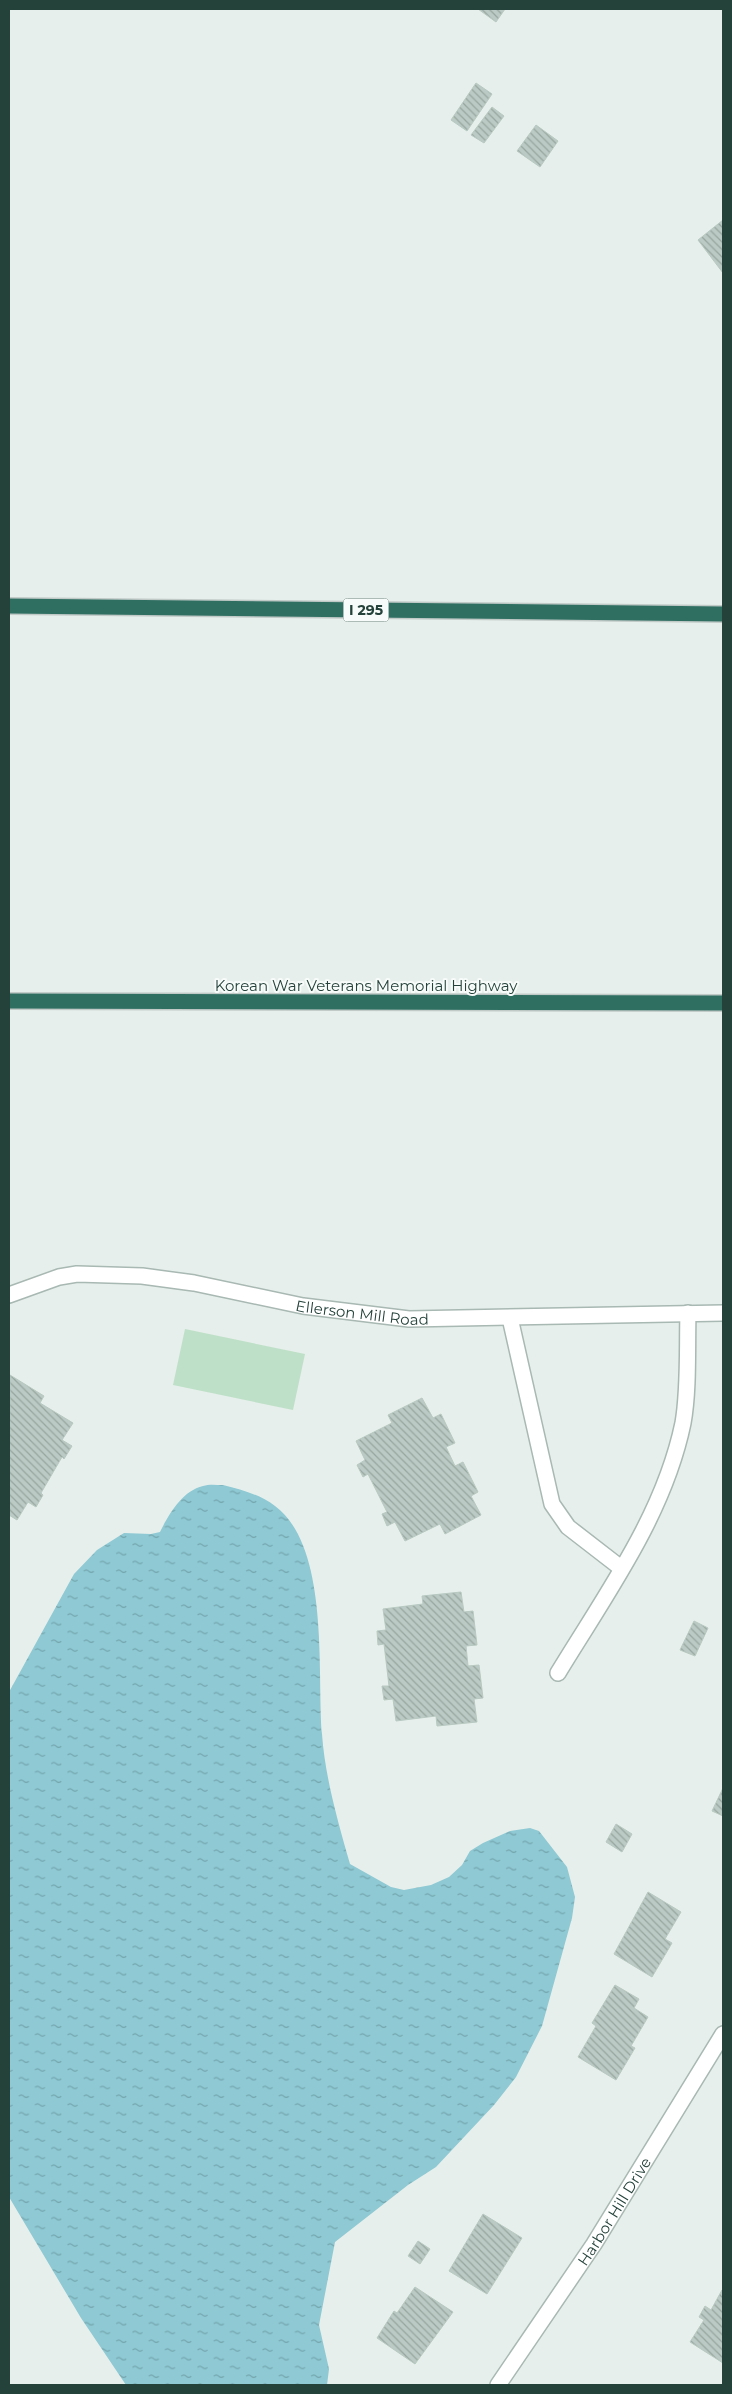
<svg xmlns="http://www.w3.org/2000/svg" width="732" height="2394" font-family="Montserrat,sans-serif">
<style>
.pitch{fill:#bfe0c8}
.water{fill:url(#water-ripples)}
.building{fill:url(#building-back-hatch);stroke:#b8c9c2}
.lines{fill:none;stroke-linecap:round;stroke-linejoin:round}
.service-casing{stroke:#a8b8b2;stroke-width:18}
.minor-casing{stroke:#a8b8b2;stroke-width:18}
.motorway-casing{stroke:#c2cac8;stroke-width:18}
.service{stroke:#fff;stroke-width:15}
.minor{stroke:#fff;stroke-width:15}
.motorway{stroke:#2f6f62;stroke-width:15}
.labels{text-anchor:middle;dominant-baseline:central;stroke-width:4;stroke-linejoin:round;paint-order:stroke}
.shield{fill:#f7fbf9;stroke:#637a73;stroke-width:1}
.shield-label{font-size:14px;font-weight:bold;fill:#24423a}
.street-label{font-size:15px;fill:#24423a;stroke:#f7fbf9}
</style>
<defs>
<pattern id="water-ripples" width="26" height="14" patternUnits="userSpaceOnUse" patternTransform="scale(1.25)"><rect width="26" height="14" fill="#8ec9d4"/><path d="M2 4q2-2 4 0t4 0M15 11q2-2 4 0t4 0" fill="none" stroke="#74a5ad"/></pattern>
<pattern id="building-back-hatch" width="6" height="6" patternUnits="userSpaceOnUse" patternTransform="scale(1.25)"><rect width="6" height="6" fill="#bbcac4"/><path d="M-1 5l2 2M0 0l6 6M5-1l2 2" fill="none" stroke="#98a6a0"/></pattern>
</defs>
<rect width="100%" height="100%" fill="#e6efeb"/>
<polygon class="pitch" points="185,1329 305,1354 293,1410 173,1385"/>
<path class="water" d="M223,1485C242,1490 259,1494 275,1506C330,1547 317,1672 322,1734C325,1777 338,1822 350,1864L391,1887L404,1890L431,1885L449,1877L462,1865L470,1851L483,1843L510,1831L530,1828L539,1831L567,1867L575,1897L572,1918L542,2026L516,2077L494,2105L436,2167L408,2185L335,2242L319,2325L329,2369L327,2385H126L81,2318L9,2197V1692L74,1574L97,1550L124,1533L151,1534L160,1532C169,1514 182,1491 203,1486C209,1484 216,1485 223,1485Z"/>
<g class="building">
<polygon points="478,9 505,9 496,22"/>
<polygon points="476,83 492,94 467,131 451,120"/>
<polygon points="492,107 504,116 484,143 471,135"/>
<polygon points="536,125 558,141 540,167 517,151"/>
<polygon points="723,220 723,273 698,240"/>
<polygon points="10,1375 44,1396 40,1403 73,1423 62,1440 72,1446 64,1459 62,1457 41,1493 43,1495 36,1507 28,1502 17,1520 9,1515"/>
<polygon points="422,1398 433,1418 441,1414 455,1443 446,1447 455,1466 463,1462 478,1492 471,1496 481,1515 445,1534 440,1524 405,1541 395,1522 387,1526 382,1514 387,1512 368,1474 363,1477 357,1465 365,1460 356,1441 392,1423 388,1415"/>
<polygon points="461,1592 464,1612 473,1611 477,1645 466,1646 468,1666 479,1665 483,1698 474,1699 477,1722 437,1726 436,1716 396,1721 393,1699 384,1700 382,1686 389,1686 384,1644 378,1645 377,1631 386,1630 383,1609 423,1604 422,1596"/>
<polygon points="694,1621 708,1628 695,1656 680,1650"/>
<polygon points="723,1788 723,1816 712,1811"/>
<polygon points="616,1824 632,1834 622,1852 606,1842"/>
<polygon points="648,1892 681,1912 665,1939 672,1943 652,1977 614,1954"/>
<polygon points="615,1985 639,1999 634,2008 648,2017 631,2046 635,2048 616,2080 578,2057 596,2026 592,2023"/>
<polygon points="483,2214 522,2238 487,2294 449,2271"/>
<polygon points="418,2241 430,2249 420,2264 408,2256"/>
<polygon points="415,2287 453,2312 415,2364 377,2338 394,2311 397,2313"/>
<polygon points="722,2290 723,2291 723,2363 690,2342 704,2320 699,2317 705,2306 711,2310"/>
</g>
<g class="lines">
<defs>
<g id="service">
<polyline points="510,1318 552,1504 568,1527 621,1568"/>
<path d="M558,1673C606,1594 664,1515 683,1423C689,1390 687,1347 688,1313"/>
</g>
<g id="minor">
<path id="s1" d="M9,1295L59,1277L77,1274L142,1276L194,1283L303,1306L409,1319L723,1313"/>
<path id="s2" d="M498,2385L594,2244L723,2034"/>
</g>
<g id="motorway">
<polyline points="9,606 723,614"/>
<polyline points="9,1001 723,1003"/>
</g>
</defs>
<use href="#service" class="service-casing"/>
<use href="#minor" class="minor-casing"/>
<use href="#motorway" class="motorway-casing"/>
<use href="#service" class="service"/>
<use href="#minor" class="minor"/>
<use href="#motorway" class="motorway"/>
</g>
<g class="labels">
<rect class="shield" x="343.5" y="598.5" width="45" height="23" rx="4"/>
<g class="shield-label">
<text x="366" y="610">I 295</text>
</g>
<g class="street-label">
<text x="366" y="985">Korean War Veterans Memorial Highway</text>
<text stroke="none"><textPath href="#s1" startOffset="360">Ellerson Mill Road</textPath></text>
<text stroke="none"><textPath href="#s2" startOffset="209">Harbor Hill Drive</textPath></text>
</g>
</g>
<rect width="732" height="2394" fill="none" stroke="#24423a" stroke-width="20"/>
</svg>
